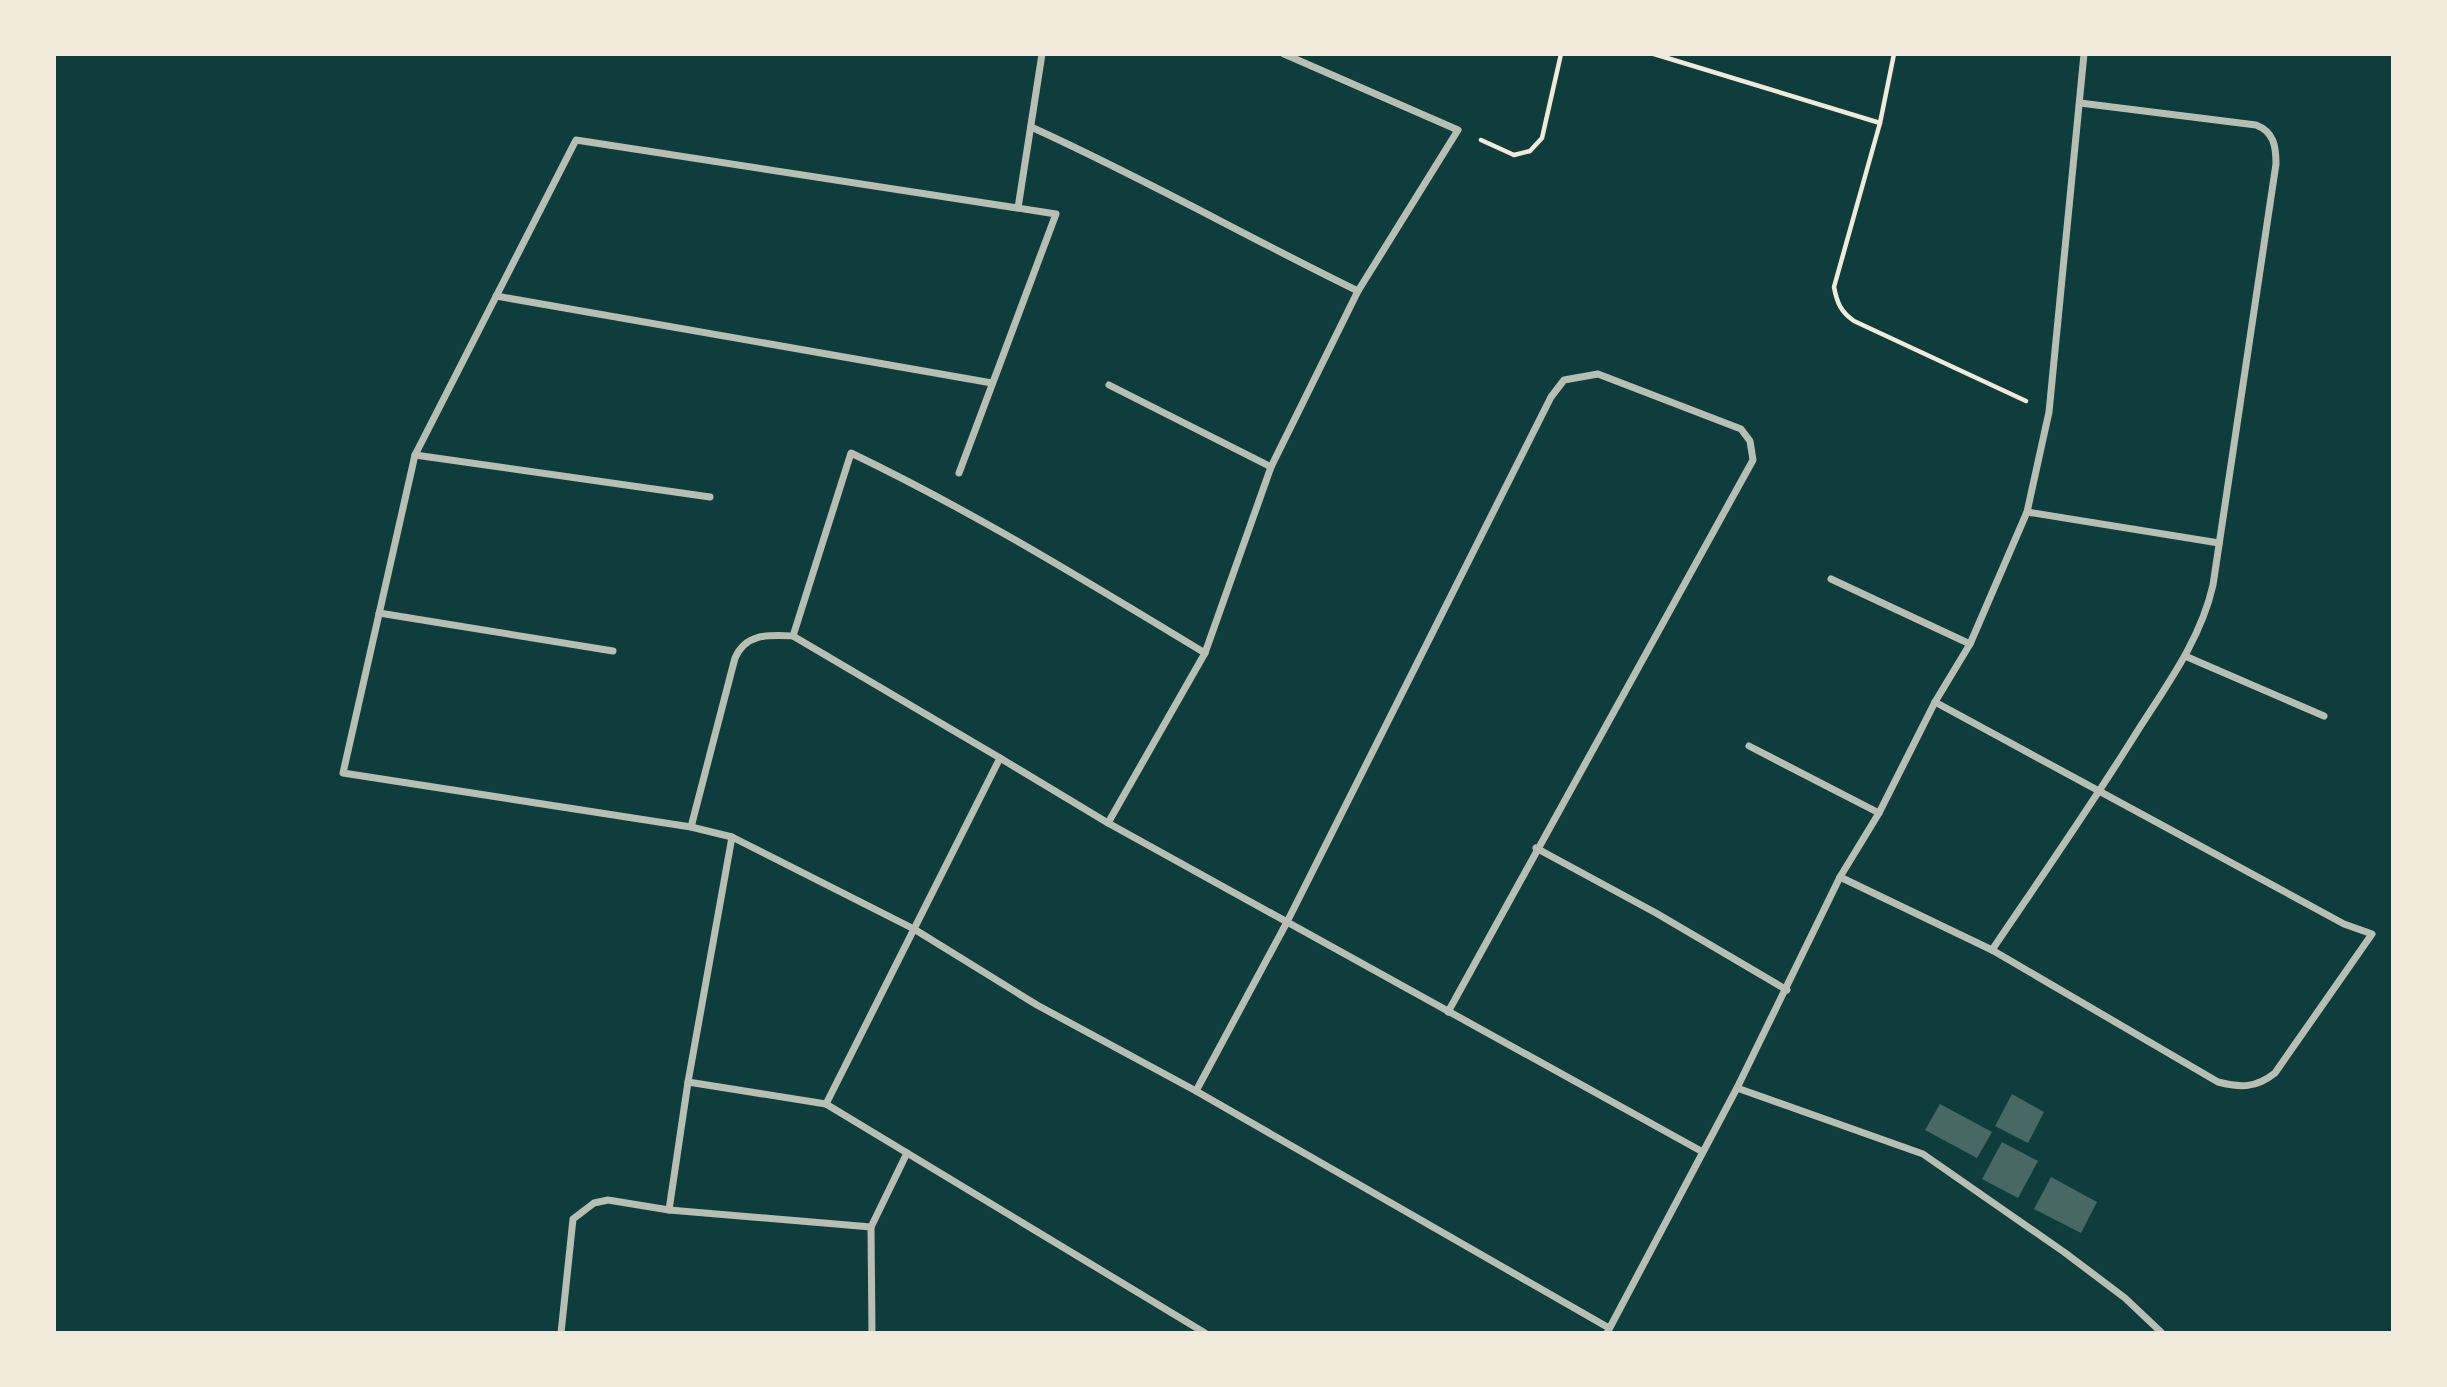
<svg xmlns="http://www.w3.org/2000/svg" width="2447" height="1387" font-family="Karla,sans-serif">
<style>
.building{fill:#486865}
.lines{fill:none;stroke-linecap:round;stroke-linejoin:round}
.path{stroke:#f1e9da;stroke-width:4.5}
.minor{stroke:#b8beb3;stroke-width:7}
</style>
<rect width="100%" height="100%" fill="#0f3d3e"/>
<g class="building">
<polygon points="2012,1094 2044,1112 2028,1143 1995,1126"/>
<polygon points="1940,1104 1992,1132 1977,1158 1925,1130"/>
<polygon points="2002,1142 2038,1161 2018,1198 1982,1179"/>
<polygon points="2051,1177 2097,1202 2081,1233 2034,1209"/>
</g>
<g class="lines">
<g class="path">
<polyline points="1654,54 1880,123"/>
<path d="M1894,54L1880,123L1834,287C1837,303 1841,312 1854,321L2026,401"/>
<polyline points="1481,140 1514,155 1530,151 1542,138 1561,54"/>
</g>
<g class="minor">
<path d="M1031,127C1142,177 1249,238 1358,291"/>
<polyline points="1018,208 1042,54"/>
<polyline points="496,296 992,383"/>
<polyline points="1109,385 1271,467"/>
<polyline points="415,455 710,497"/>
<polyline points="2027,512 2219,543"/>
<polyline points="1831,579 1970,644"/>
<polyline points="379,613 613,651"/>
<polyline points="793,636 1000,758 826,1104"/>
<polyline points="1205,653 1271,467 1358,291 1458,130 1284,54"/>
<polyline points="2185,656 2324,716"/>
<polyline points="1749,746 1879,813"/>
<polyline points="1000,758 1108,823"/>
<polyline points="691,827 343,773 415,455 576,140 1056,214 959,473"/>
<polyline points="732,837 914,929 1037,1005 1196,1091 1609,1328"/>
<polyline points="1536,848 1656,913 1787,990"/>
<path d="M1840,877L1992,950L2218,1082C2241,1088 2256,1088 2275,1073L2372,934L2344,924L1935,702"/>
<path d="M1992,950C2042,876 2093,803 2140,727C2169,682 2201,638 2213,585L2276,164C2276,146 2274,132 2256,125L2080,103"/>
<path d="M688,1082L732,837L691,827L735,658C746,633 768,635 793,636L851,453C974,512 1089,583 1205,653L1108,823L1701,1151"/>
<polyline points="1737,1088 1923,1154 2064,1252 2125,1298 2162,1333"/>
<polyline points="1196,1091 1287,922 1551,397 1564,380 1598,374 1741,429 1750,441 1753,460 1448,1012"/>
<polyline points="669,1210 688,1082 826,1104 1205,1333"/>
<polyline points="871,1227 907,1153"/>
<polyline points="561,1333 573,1219 594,1203 608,1200 669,1210 871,1227 872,1333"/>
<polyline points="1607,1333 1737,1088 1840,877 1879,813 1935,702 1970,644 2027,512 2049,412 2084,54"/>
</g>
</g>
<rect width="2447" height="1387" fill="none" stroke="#f1e9da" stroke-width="112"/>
</svg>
